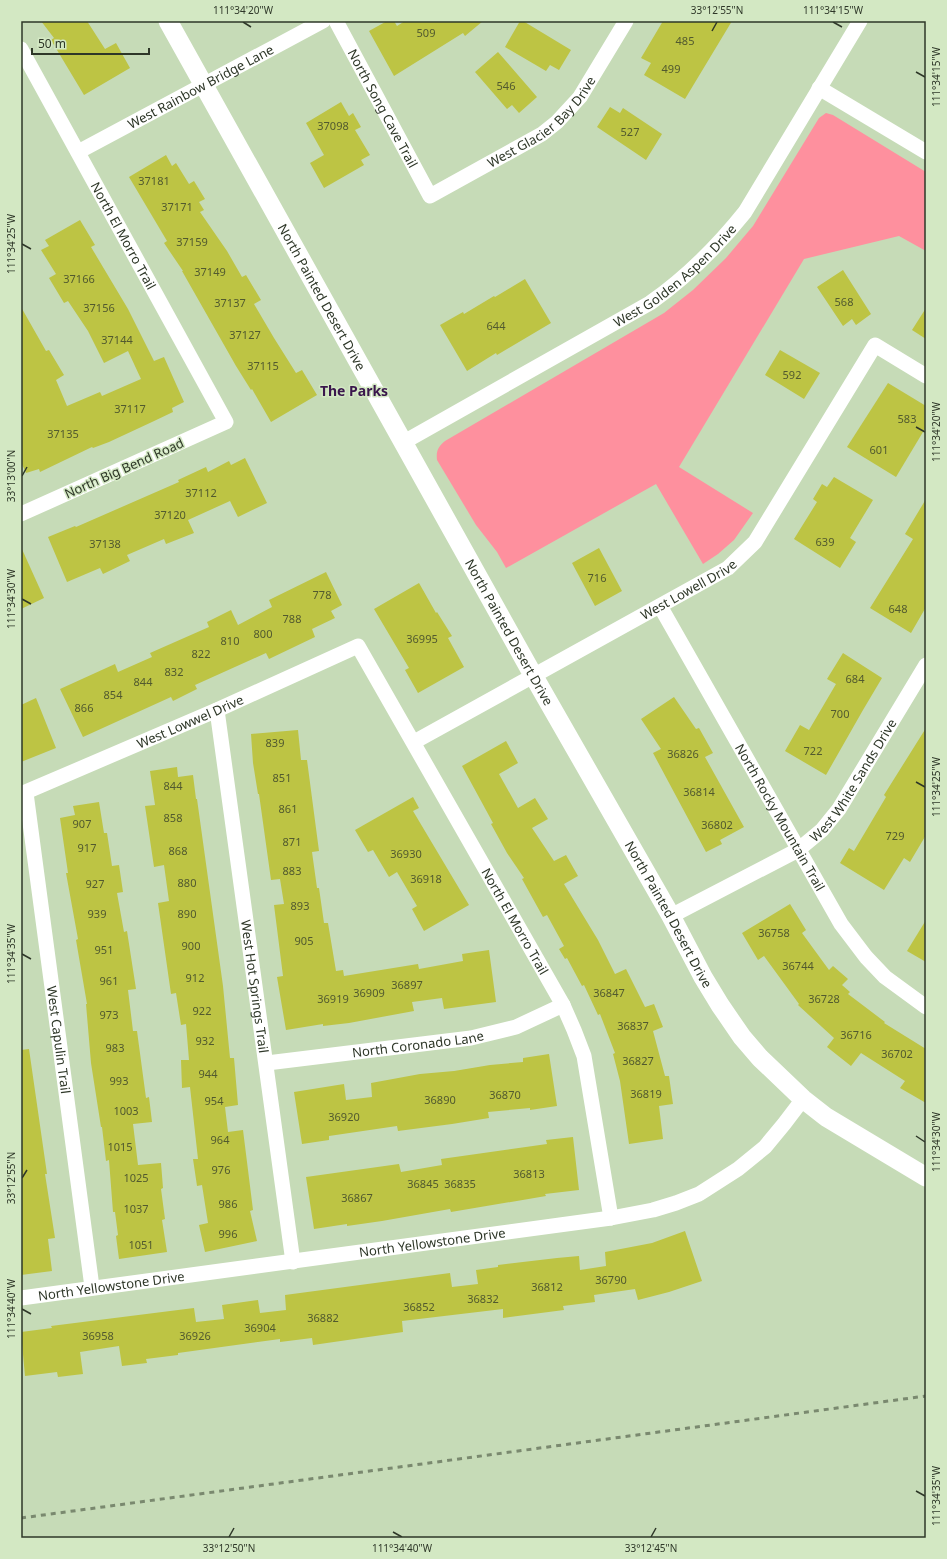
<svg xmlns="http://www.w3.org/2000/svg" width="947" height="1559" font-family="'Noto Sans',sans-serif">
<style>
.green{fill:#fe909e}
.building{fill:#bdc444}
.lines{fill:none;stroke-linecap:round;stroke-linejoin:round}
.minor{stroke:#fff;stroke-width:15}
.tertiary{stroke:#fff;stroke-width:19}
.rail{stroke:#7a896f;stroke-width:3;stroke-dasharray:5 5;stroke-linecap:butt}
.ticks{fill:none;stroke:#2e3728;stroke-width:1.5}
.labels{text-anchor:middle;dominant-baseline:central;stroke-width:3;stroke-linejoin:round;paint-order:stroke}
.number-label{font-size:11px;fill:#525a2f}
.street-label{font-size:13px;fill:#2e3728;stroke:#d3e8c3}
.neighbourhood-label{font-size:14px;font-weight:bold;fill:#3a164c;stroke:#d3e8c3}
.neatline{fill:none;stroke:#2e3728;stroke-width:1.5}
.ticks-label{font-size:10px;text-anchor:middle;fill:#2e3728}
</style>
<rect width="100%" height="100%" fill="#c6dbb7"/>
<path class="green" d="M826,113L833,115L926,172V251L899,236L804,259L679,467L753,513L734,540L718,554L703,564L656,484L506,568L497,552L476,525L437,460C436,451 438,447 445,441L664,313L693,290L726,258L753,226L819,118Z"/>
<g class="building">
<polygon points="41,21 87,21 105,49 116,43 130,68 84,95 51,40 54,38"/>
<polygon points="387,21 394,21 397,26 405,21 483,21 465,36 463,33 394,76 369,31"/>
<polygon points="520,21 523,21 571,50 559,70 550,65 546,71 505,47"/>
<polygon points="663,21 732,21 685,99 644,75 651,63 641,58"/>
<polygon points="498,52 537,97 519,113 512,105 507,109 475,72"/>
<polygon points="341,102 349,116 353,113 361,127 355,130 370,155 361,160 364,165 324,188 310,163 324,155 306,123"/>
<polygon points="610,107 620,113 623,108 662,134 646,160 597,127"/>
<polygon points="166,155 172,166 176,163 189,184 194,181 205,199 199,202 204,210 200,212 227,251 242,277 246,275 261,300 254,304 274,338 296,373 302,370 317,395 271,422 252,389 251,390 236,366 182,271 183,271 164,243 167,241 129,177"/>
<polygon points="80,220 95,245 91,247 128,309 154,361 164,357 184,402 172,408 173,412 152,422 109,442 93,448 92,447 40,472 39,469 26,473 21,462 21,307 46,351 49,350 64,375 56,380 67,406 100,392 102,396 141,379 128,351 104,363 88,331 68,301 64,303 49,278 56,274 41,250 49,246 45,240"/>
<polygon points="843,270 871,314 856,325 852,319 843,326 817,287"/>
<polygon points="525,279 551,323 497,355 496,353 467,371 440,325 463,312 464,314 494,296 495,297"/>
<polygon points="926,308 926,339 912,330"/>
<polygon points="780,350 820,373 804,399 765,375"/>
<polygon points="888,383 926,406 926,427 896,477 847,447"/>
<polygon points="245,458 267,503 238,517 230,501 188,520 194,533 166,544 164,539 127,555 130,561 103,574 100,568 67,582 48,537 75,526 76,527 179,482 178,480 206,467 208,472 229,461 231,465"/>
<polygon points="834,477 873,500 850,538 856,542 840,568 794,539 817,502 813,499 822,484 827,487"/>
<polygon points="926,499 926,607 911,633 870,608 913,539 905,534"/>
<polygon points="21,547 44,598 21,609"/>
<polygon points="599,548 622,591 595,606 572,563"/>
<polygon points="326,572 342,605 331,611 335,618 312,629 315,637 269,659 266,653 195,685 197,689 173,701 171,697 83,737 60,689 115,664 118,672 152,657 150,653 209,627 207,622 231,610 238,625 272,607 269,600"/>
<polygon points="419,583 436,613 437,612 452,636 448,638 464,667 418,693 405,670 409,668 374,609"/>
<polygon points="843,653 882,678 863,710 826,775 785,751 800,725 809,730 836,684 827,679"/>
<polygon points="674,697 696,729 699,728 713,753 705,757 744,827 720,840 722,844 706,852 653,753 661,749 641,719"/>
<polygon points="36,698 56,748 21,762 21,705"/>
<polygon points="926,728 926,835 910,862 904,858 884,890 840,863 849,848 854,851 886,797 884,795"/>
<polygon points="298,730 301,760 307,760 319,851 312,852 317,888 319,888 324,923 328,923 336,971 343,970 344,976 418,964 419,969 463,961 462,954 489,950 496,1002 444,1009 442,998 412,1002 414,1011 349,1023 323,1026 323,1024 286,1030 277,977 283,976 274,905 284,904 280,879 271,880 259,794 258,794 253,763 251,734"/>
<polygon points="506,741 518,763 499,774 518,808 535,798 548,819 532,828 554,861 566,855 578,876 564,884 598,940 615,974 626,969 645,1007 654,1004 663,1027 653,1031 665,1076 669,1076 673,1104 659,1106 663,1139 629,1144 620,1081 613,1054 615,1053 600,1014 598,1015 584,985 582,986 567,958 565,959 559,949 564,946 547,915 543,917 522,879 524,878 507,853 491,824 493,823 462,766"/>
<polygon points="177,767 178,777 193,775 196,799 197,799 223,986 230,1058 234,1058 238,1105 225,1107 228,1132 243,1130 253,1210 250,1211 257,1241 205,1252 199,1225 208,1223 202,1185 197,1186 193,1159 198,1159 190,1087 182,1088 181,1060 189,1060 186,1024 181,1025 176,993 171,994 158,903 169,901 164,865 154,867 145,806 155,805 150,771"/>
<polygon points="413,797 419,808 413,811 469,905 424,931 412,909 417,906 397,872 389,877 373,850 368,852 355,830"/>
<polygon points="99,802 104,833 107,833 112,866 119,865 123,892 117,893 124,932 127,931 136,989 128,990 133,1031 137,1031 146,1098 149,1097 152,1122 133,1124 138,1165 161,1163 163,1188 161,1189 165,1219 162,1220 167,1252 119,1259 116,1236 118,1235 115,1212 113,1212 109,1160 106,1161 102,1127 101,1127 91,1063 86,1004 87,1004 76,940 78,939 66,873 68,873 60,818 75,815 73,806"/>
<polygon points="790,904 806,930 802,933 829,970 833,966 848,979 842,985 850,992 848,994 885,1022 884,1023 926,1049 926,1103 900,1088 905,1081 861,1053 851,1066 827,1047 834,1038 798,1005 799,1004 764,956 758,960 742,933"/>
<polygon points="926,920 926,962 907,951"/>
<polygon points="29,1049 47,1174 45,1174 55,1238 48,1239 52,1271 21,1275 21,1050"/>
<polygon points="549,1054 557,1106 530,1110 530,1108 488,1112 489,1118 452,1124 398,1131 397,1126 329,1136 329,1140 302,1144 294,1092 344,1084 346,1100 372,1097 371,1083 420,1074 454,1071 490,1065 523,1062 523,1058"/>
<polygon points="573,1137 579,1190 545,1194 546,1196 451,1212 450,1209 382,1221 347,1226 347,1224 314,1229 306,1177 399,1164 401,1172 442,1165 441,1159 547,1144 546,1140"/>
<polygon points="685,1231 702,1281 669,1292 638,1300 635,1289 594,1295 595,1302 563,1306 564,1310 503,1318 503,1309 402,1321 403,1332 313,1345 312,1338 280,1342 280,1339 178,1353 178,1355 146,1359 147,1363 122,1366 119,1346 80,1352 83,1374 58,1377 57,1372 25,1376 21,1332 52,1328 51,1326 194,1308 196,1322 224,1319 222,1305 258,1300 260,1313 286,1310 285,1295 450,1273 452,1287 478,1284 476,1270 498,1267 498,1265 557,1258 579,1256 580,1270 606,1266 605,1252 652,1243"/>
</g>
<g class="lines">
<g class="minor">
<path id="s1" d="M336,21L430,196L542,134L557,122L580,97L626,21"/>
<path id="s2" d="M21,49L226,422L21,514"/>
<polyline points="819,88 926,152"/>
<path id="s3" d="M78,152L323,21"/>
<path id="s4" d="M404,442L650,303C687,277 717,247 745,212L860,21"/>
<path id="s5" d="M660,606L841,924L866,957L885,977L926,1007"/>
<path id="s6" d="M217,710L293,1262"/>
<path id="s7" d="M414,742L728,568L755,542L875,345L926,376"/>
<path id="s8" d="M26,793L92,1287"/>
<path id="s9" d="M21,794L217,710L358,646L563,1005L574,1030L584,1056L611,1218"/>
<path id="s10" d="M671,916L798,850L822,830L839,809L926,665"/>
<path id="s11" d="M267,1063L471,1038L516,1027L563,1005"/>
<path id="s12" d="M21,1298L611,1218L653,1210L676,1203L699,1194L738,1169L765,1147L784,1124L803,1099"/>
</g>
<path class="tertiary" id="s13" d="M168,21L533,675L671,916L703,977L720,1005L742,1037L760,1058L803,1099L826,1117L926,1177"/>
<polyline class="rail" points="21,1518 926,1396"/>
</g>
<path class="ticks" d="M243,22L251,27M833,22L842,27M712,31L717,22M916,72L925,77M22,244L31,249M916,427L925,432M22,476L27,467M22,599L31,604M916,782L925,787M22,954L31,959M916,1136L925,1142M22,1178L27,1170M22,1309L31,1314M916,1491L925,1496M393,1532L402,1537M229,1537L234,1528M651,1537L656,1528"/>
<g class="labels">
<g class="number-label">
<text x="426" y="32">509</text>
<text x="685" y="40">485</text>
<text x="671" y="68">499</text>
<text x="506" y="85">546</text>
<text x="333" y="125">37098</text>
<text x="630" y="131">527</text>
<text x="154" y="180">37181</text>
<text x="177" y="206">37171</text>
<text x="192" y="241">37159</text>
<text x="210" y="271">37149</text>
<text x="79" y="278">37166</text>
<text x="844" y="301">568</text>
<text x="230" y="302">37137</text>
<text x="99" y="307">37156</text>
<text x="496" y="325">644</text>
<text x="245" y="334">37127</text>
<text x="117" y="339">37144</text>
<text x="263" y="365">37115</text>
<text x="792" y="374">592</text>
<text x="130" y="408">37117</text>
<text x="907" y="418">583</text>
<text x="63" y="433">37135</text>
<text x="879" y="449">601</text>
<text x="201" y="492">37112</text>
<text x="170" y="514">37120</text>
<text x="825" y="541">639</text>
<text x="105" y="543">37138</text>
<text x="597" y="577">716</text>
<text x="322" y="594">778</text>
<text x="898" y="608">648</text>
<text x="292" y="618">788</text>
<text x="263" y="633">800</text>
<text x="422" y="638">36995</text>
<text x="230" y="640">810</text>
<text x="201" y="653">822</text>
<text x="174" y="671">832</text>
<text x="855" y="678">684</text>
<text x="143" y="681">844</text>
<text x="113" y="694">854</text>
<text x="84" y="707">866</text>
<text x="840" y="713">700</text>
<text x="275" y="742">839</text>
<text x="813" y="750">722</text>
<text x="683" y="753">36826</text>
<text x="282" y="777">851</text>
<text x="173" y="785">844</text>
<text x="699" y="791">36814</text>
<text x="288" y="808">861</text>
<text x="173" y="817">858</text>
<text x="82" y="823">907</text>
<text x="717" y="824">36802</text>
<text x="895" y="835">729</text>
<text x="292" y="841">871</text>
<text x="87" y="847">917</text>
<text x="178" y="850">868</text>
<text x="406" y="853">36930</text>
<text x="292" y="870">883</text>
<text x="426" y="878">36918</text>
<text x="187" y="882">880</text>
<text x="95" y="883">927</text>
<text x="300" y="905">893</text>
<text x="97" y="913">939</text>
<text x="187" y="913">890</text>
<text x="774" y="932">36758</text>
<text x="304" y="940">905</text>
<text x="191" y="945">900</text>
<text x="104" y="949">951</text>
<text x="798" y="965">36744</text>
<text x="195" y="977">912</text>
<text x="109" y="980">961</text>
<text x="407" y="984">36897</text>
<text x="369" y="992">36909</text>
<text x="609" y="992">36847</text>
<text x="333" y="998">36919</text>
<text x="824" y="998">36728</text>
<text x="202" y="1010">922</text>
<text x="109" y="1014">973</text>
<text x="633" y="1025">36837</text>
<text x="856" y="1034">36716</text>
<text x="205" y="1040">932</text>
<text x="115" y="1047">983</text>
<text x="897" y="1053">36702</text>
<text x="638" y="1060">36827</text>
<text x="208" y="1073">944</text>
<text x="119" y="1080">993</text>
<text x="646" y="1093">36819</text>
<text x="505" y="1094">36870</text>
<text x="440" y="1099">36890</text>
<text x="214" y="1100">954</text>
<text x="126" y="1110">1003</text>
<text x="344" y="1116">36920</text>
<text x="220" y="1139">964</text>
<text x="120" y="1146">1015</text>
<text x="221" y="1169">976</text>
<text x="529" y="1173">36813</text>
<text x="136" y="1177">1025</text>
<text x="423" y="1183">36845</text>
<text x="460" y="1183">36835</text>
<text x="357" y="1197">36867</text>
<text x="228" y="1203">986</text>
<text x="136" y="1208">1037</text>
<text x="228" y="1233">996</text>
<text x="141" y="1244">1051</text>
<text x="611" y="1279">36790</text>
<text x="547" y="1286">36812</text>
<text x="483" y="1298">36832</text>
<text x="419" y="1306">36852</text>
<text x="323" y="1317">36882</text>
<text x="260" y="1327">36904</text>
<text x="98" y="1335">36958</text>
<text x="195" y="1335">36926</text>
</g>
<g class="street-label">
<text stroke="none"><textPath href="#s3" startOffset="139">West Rainbow Bridge Lane</textPath></text>
<text stroke="none"><textPath href="#s1" startOffset="99">North Song Cave Trail</textPath></text>
<text stroke="none"><textPath href="#s1" startOffset="334">West Glacier Bay Drive</textPath></text>
<text stroke="none"><textPath href="#s2" startOffset="213">North El Morro Trail</textPath></text>
<text stroke="none"><textPath href="#s4" startOffset="319">West Golden Aspen Drive</textPath></text>
<text stroke="none"><textPath href="#s13" startOffset="316">North Painted Desert Drive</textPath></text>
<text transform="translate(124 468) rotate(-24)">North Big Bend Road</text>
<text stroke="none"><textPath href="#s7" startOffset="314">West Lowell Drive</textPath></text>
<text stroke="none"><textPath href="#s13" startOffset="700">North Painted Desert Drive</textPath></text>
<text stroke="none"><textPath href="#s9" startOffset="184">West Lowwel Drive</textPath></text>
<text stroke="none"><textPath href="#s10" startOffset="233">West White Sands Drive</textPath></text>
<text stroke="none"><textPath href="#s5" startOffset="243">North Rocky Mountain Trail</textPath></text>
<text stroke="none"><textPath href="#s13" startOffset="1024">North Painted Desert Drive</textPath></text>
<text stroke="none"><textPath href="#s9" startOffset="685">North El Morro Trail</textPath></text>
<text stroke="none"><textPath href="#s6" startOffset="279">West Hot Springs Trail</textPath></text>
<text stroke="none"><textPath href="#s8" startOffset="249">West Capulin Trail</textPath></text>
<text stroke="none"><textPath href="#s11" startOffset="152">North Coronado Lane</textPath></text>
<text stroke="none"><textPath href="#s12" startOffset="415">North Yellowstone Drive</textPath></text>
<text stroke="none"><textPath href="#s12" startOffset="91">North Yellowstone Drive</textPath></text>
</g>
<g class="neighbourhood-label">
<text x="354" y="390">The Parks</text>
</g>
</g>
<rect width="947" height="1559" fill="none" stroke="#d3e8c3" stroke-width="44"/>
<path d="M32 48v6h117v-6" fill="none" stroke="#2e3728" stroke-width="2"/>
<text x="38" y="48" font-size="12" fill="#2e3728" stroke="#d3e8c3" stroke-width="3" paint-order="stroke">50 m</text>
<rect x="22" y="22" width="903" height="1515" class="neatline"/>
<g class="ticks-label">
<text x="243" y="14">111°34'20"W</text>
<text x="717" y="14">33°12'55"N</text>
<text x="833" y="14">111°34'15"W</text>
<text transform="translate(936 77) rotate(-90)" y="4">111°34'15"W</text>
<text transform="translate(11 244) rotate(-90)" y="4">111°34'25"W</text>
<text transform="translate(936 432) rotate(-90)" y="4">111°34'20"W</text>
<text transform="translate(11 476) rotate(-90)" y="4">33°13'00"N</text>
<text transform="translate(11 599) rotate(-90)" y="4">111°34'30"W</text>
<text transform="translate(936 787) rotate(-90)" y="4">111°34'25"W</text>
<text transform="translate(11 954) rotate(-90)" y="4">111°34'35"W</text>
<text transform="translate(936 1142) rotate(-90)" y="4">111°34'30"W</text>
<text transform="translate(11 1178) rotate(-90)" y="4">33°12'55"N</text>
<text transform="translate(11 1309) rotate(-90)" y="4">111°34'40"W</text>
<text transform="translate(936 1496) rotate(-90)" y="4">111°34'35"W</text>
<text x="229" y="1552">33°12'50"N</text>
<text x="402" y="1552">111°34'40"W</text>
<text x="651" y="1552">33°12'45"N</text>
</g>
</svg>
